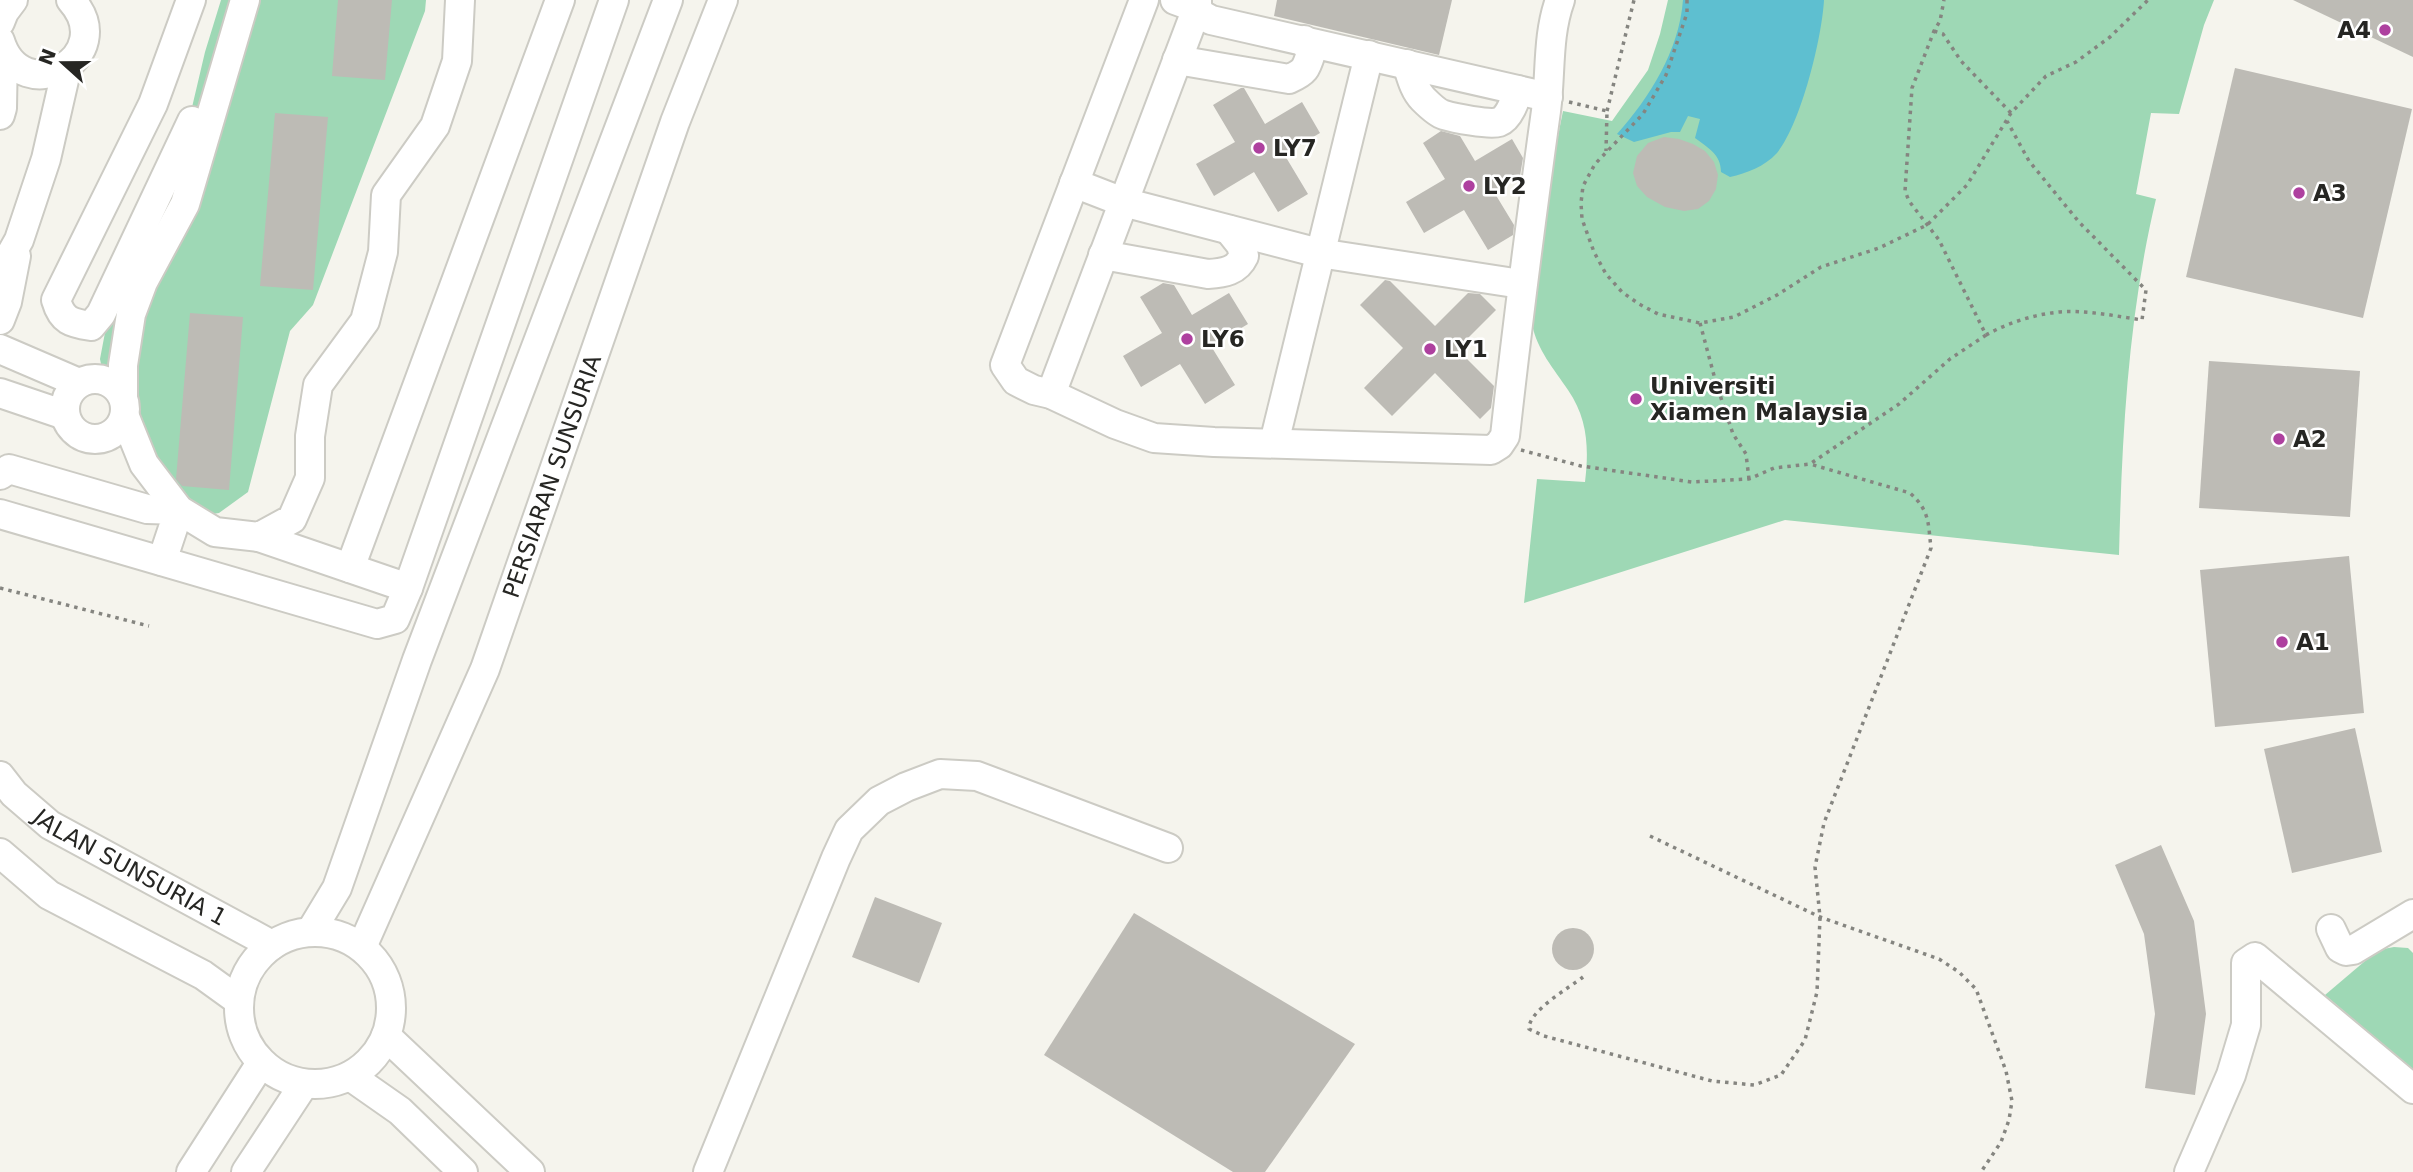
<svg xmlns="http://www.w3.org/2000/svg" width="2413" height="1172" font-family="'DejaVu Sans',sans-serif">
<style>
.green{fill:#9ed8b5}
.water{fill:#5ebfd0}
.building{fill:#bdbbb5}
.lines{fill:none;stroke-linecap:round;stroke-linejoin:round}
.minor-casing{stroke:#cccbc4;stroke-width:32}
.path{stroke:#858580;stroke-width:3.5;stroke-dasharray:3.5 5;stroke-linecap:butt}
.minor{stroke:#fff;stroke-width:28}
.poi-dot{fill:#ae409f;stroke:#fff;stroke-width:2.5}
.labels{text-anchor:middle;dominant-baseline:central;stroke-width:5;stroke-linejoin:round;paint-order:stroke}
.poi-label{font-size:23px;font-weight:bold;fill:#262623;stroke:#fff;text-anchor:start}
.street-label{font-size:23px;fill:#262623;stroke:#fff}
</style>
<rect width="100%" height="100%" fill="#f5f4ed"/>
<g class="green">
<polygon points="221,0 426,0 425,11 313,305 290,331 248,492 219,513 194,517 164,506 111,414 100,359 114,285 173,188 205,52"/>
<path d="M1668,0H2214L2204,25L2179,114L2151,113L2136,194L2156,199C2128,316 2122,435 2119,555L1785,520L1524,603L1537,479L1585,482C1589,449 1588,419 1568,390C1554,369 1537,350 1532,324C1529,311 1536,285 1538,271C1545,217 1552,164 1563,111L1612,121L1648,70L1660,34Z"/>
<polygon points="2394,947 2408,948 2413,953 2413,1070 2325,995 2378,950"/>
</g>
<path class="water" d="M1683,0H1824C1822,38 1801,124 1777,153C1764,167 1747,173 1730,177L1721,172C1721,154 1708,148 1695,138L1700,119L1688,116L1680,132H1671L1634,142L1617,134C1650,97 1679,51 1683,0Z"/>
<g class="building">
<polygon points="338,0 392,0 385,80 332,76"/>
<polygon points="1277,0 1452,0 1439,55 1274,16"/>
<polygon points="2293,0 2413,0 2413,57"/>
<polygon points="2235,68 2412,109 2363,318 2186,277"/>
<polygon points="1241,88 1244,88 1265,124 1302,102 1320,133 1284,154 1308,194 1278,212 1254,172 1214,196 1196,164 1235,142 1213,105"/>
<polygon points="275,113 328,117 313,290 260,286"/>
<polygon points="1441,131 1460,136 1475,161 1512,139 1523,158 1520,176 1494,192 1514,225 1513,235 1488,250 1464,210 1424,233 1406,202 1445,179 1423,143"/>
<polygon points="1664,137 1679,139 1693,144 1705,151 1714,162 1718,175 1716,189 1709,201 1698,209 1684,211 1665,207 1647,197 1637,186 1633,173 1637,156 1648,143"/>
<polygon points="1385,280 1390,281 1435,326 1468,293 1480,294 1496,310 1457,349 1494,386 1491,408 1480,419 1435,373 1392,416 1364,388 1403,348 1360,305"/>
<polygon points="1163,283 1174,285 1192,315 1229,293 1248,324 1211,346 1235,385 1205,404 1180,364 1141,387 1123,356 1162,333 1140,297"/>
<polygon points="190,313 243,317 229,490 182,486 176,479"/>
<polygon points="2209,361 2360,371 2350,517 2199,508"/>
<polygon points="2349,556 2364,713 2215,727 2200,570"/>
<polygon points="2355,728 2382,852 2292,873 2264,749"/>
<polygon points="2161,845 2194,921 2206,1014 2195,1095 2145,1088 2155,1014 2144,934 2115,865"/>
<polygon points="875,897 942,923 919,983 852,957"/>
<polygon points="1134,913 1355,1044 1265,1172 1233,1172 1044,1055"/>
<circle cx="1573" cy="949" r="21"/>
</g>
<g class="lines">
<defs>
<g id="minor">
<path d="M191,0L153,104L56,300C62,321 71,323 91,326L101,314L192,121"/>
<path d="M1144,0L1005,365L1016,381L1034,390L1051,394L1115,424L1154,438L1214,442L1491,450L1499,445L1505,436C1517,327 1531,219 1546,111C1551,74 1547,36 1560,0"/>
<polyline points="1197,0 1197,8 1202,15 1211,20 1548,97"/>
<polyline points="0,22 4,12 13,0"/>
<path d="M0,41C22,112 121,56 71,0"/>
<path d="M1177,60L1289,79C1305,72 1306,69 1311,53L1304,40"/>
<path d="M1407,64C1411,76 1414,90 1423,99C1428,104 1437,113 1444,115C1454,118 1489,125 1499,122C1509,118 1516,100 1517,90"/>
<polyline points="0,115 2,108 3,52"/>
<polyline points="1074,183 1123,202 1319,253 1521,284"/>
<path d="M1103,255L1208,274C1224,273 1237,271 1244,256L1241,245L1229,230"/>
<polyline points="0,274 19,240 46,159 67,67"/>
<polyline points="0,320 7,302 16,256"/>
<polyline points="0,349 79,383"/>
<circle cx="95" cy="409" r="30"/>
<polyline points="0,393 65,415"/>
<polyline points="1051,394 1197,8 1175,0"/>
<polyline points="123,397 123,365 131,314 143,282 185,204 245,0"/>
<polyline points="125,417 144,464 179,510 215,532 259,537 292,519 310,478 310,436 318,385 365,321 383,252 386,195 435,126 457,61 460,0"/>
<polyline points="1274,443 1369,55"/>
<polyline points="0,475 9,469 147,509 179,510 162,561"/>
<polyline points="0,514 377,624 395,619 408,588 614,0"/>
<polyline points="259,537 408,588"/>
<polyline points="350,568 560,0"/>
<path id="s1" d="M0,776L14,794L50,825L272,945"/>
<polyline points="0,853 49,895 203,975 239,1001"/>
<polyline points="2331,929 2340,948 2346,951 2353,950 2413,914"/>
<polyline points="311,931 337,888 417,660 668,0"/>
<circle cx="315" cy="1008" r="76"/>
<path id="s2" d="M362,947L485,669L675,122L723,0"/>
<polyline points="386,1036 530,1172"/>
<polyline points="350,1076 400,1111 463,1172"/>
<polyline points="191,1172 261,1063"/>
<polyline points="246,1172 304,1084"/>
<polyline points="708,1172 836,858 849,830 879,801 906,787 940,774 977,776 1168,848"/>
<polyline points="2189,1172 2231,1075 2246,1025 2246,963 2255,957 2413,1089"/>
</g>
</defs>
<use href="#minor" class="minor-casing"/>
<g class="path">
<polyline points="1687,0 1687,13 1666,75 1643,114 1595,164 1583,186 1581,203 1582,219 1594,252 1606,274 1622,292 1639,304 1658,314 1700,323 1734,317 1777,295 1821,267 1879,248 1927,225 1967,185 2011,113 2046,76 2076,62 2110,37 2148,0"/>
<polyline points="1934,31 1943,34 1961,61 2011,113"/>
<polyline points="1569,102 1607,111 1606,151"/>
<polyline points="1607,111 1634,0"/>
<polyline points="1700,323 1716,383 1733,434 1746,454 1749,479"/>
<path d="M1986,335C2013,320 2050,309 2082,312C2102,313 2122,317 2142,320L2146,290L2079,222L2029,161L2007,121"/>
<polyline points="1521,450 1581,466 1692,482 1749,479 1774,468 1810,464 1899,404 1950,359 1986,335 1939,240 1909,201 1905,191 1912,88 1934,31 1940,21 1944,0"/>
<polyline points="0,588 149,626"/>
<polyline points="1650,836 1820,917 1939,959 1959,972 1976,989 2006,1071 2012,1101 2009,1120 2001,1142 1981,1172"/>
<path d="M1583,977C1569,988 1528,1011 1529,1029L1544,1036L1712,1081L1754,1085L1781,1075L1805,1040L1817,992L1820,917L1815,867L1824,823L1931,548C1928,523 1930,511 1910,493L1810,464"/>
</g>
<use href="#minor" class="minor"/>
</g>
<g class="poi-dot">
<circle cx="2385" cy="30" r="7"/>
<circle cx="1259" cy="148" r="7"/>
<circle cx="1469" cy="186" r="7"/>
<circle cx="2299" cy="193" r="7"/>
<circle cx="1187" cy="339" r="7"/>
<circle cx="1430" cy="349" r="7"/>
<circle cx="1636" cy="399" r="7"/>
<circle cx="2279" cy="439" r="7"/>
<circle cx="2282" cy="642" r="7"/>
</g>
<g class="labels">
<g class="poi-label">
<text x="2371" y="30" text-anchor="end">A4</text>
<text x="1273" y="148">LY7</text>
<text x="1483" y="186">LY2</text>
<text x="2313" y="193">A3</text>
<text x="1201" y="339">LY6</text>
<text x="1444" y="349">LY1</text>
<text x="1650" y="386">Universiti<tspan x="1650" dy="26">Xiamen Malaysia</tspan></text>
<text x="2293" y="439">A2</text>
<text x="2296" y="642">A1</text>
</g>
<g class="street-label">
<text stroke="none"><textPath href="#s2" startOffset="508">PERSIARAN SUNSURIA</textPath></text>
<text stroke="none"><textPath href="#s1" startOffset="161">JALAN SUNSURIA 1</textPath></text>
</g>
</g>
<g transform="translate(63 63) rotate(291)" stroke="#ffffff" stroke-width="5" paint-order="stroke">
<path d="M0-5L12 26L0 18L-12 26Z" fill="#262623"/>
<text y="-10" font-size="19" font-weight="bold" text-anchor="middle" fill="#262623">N</text>
</g>
</svg>
